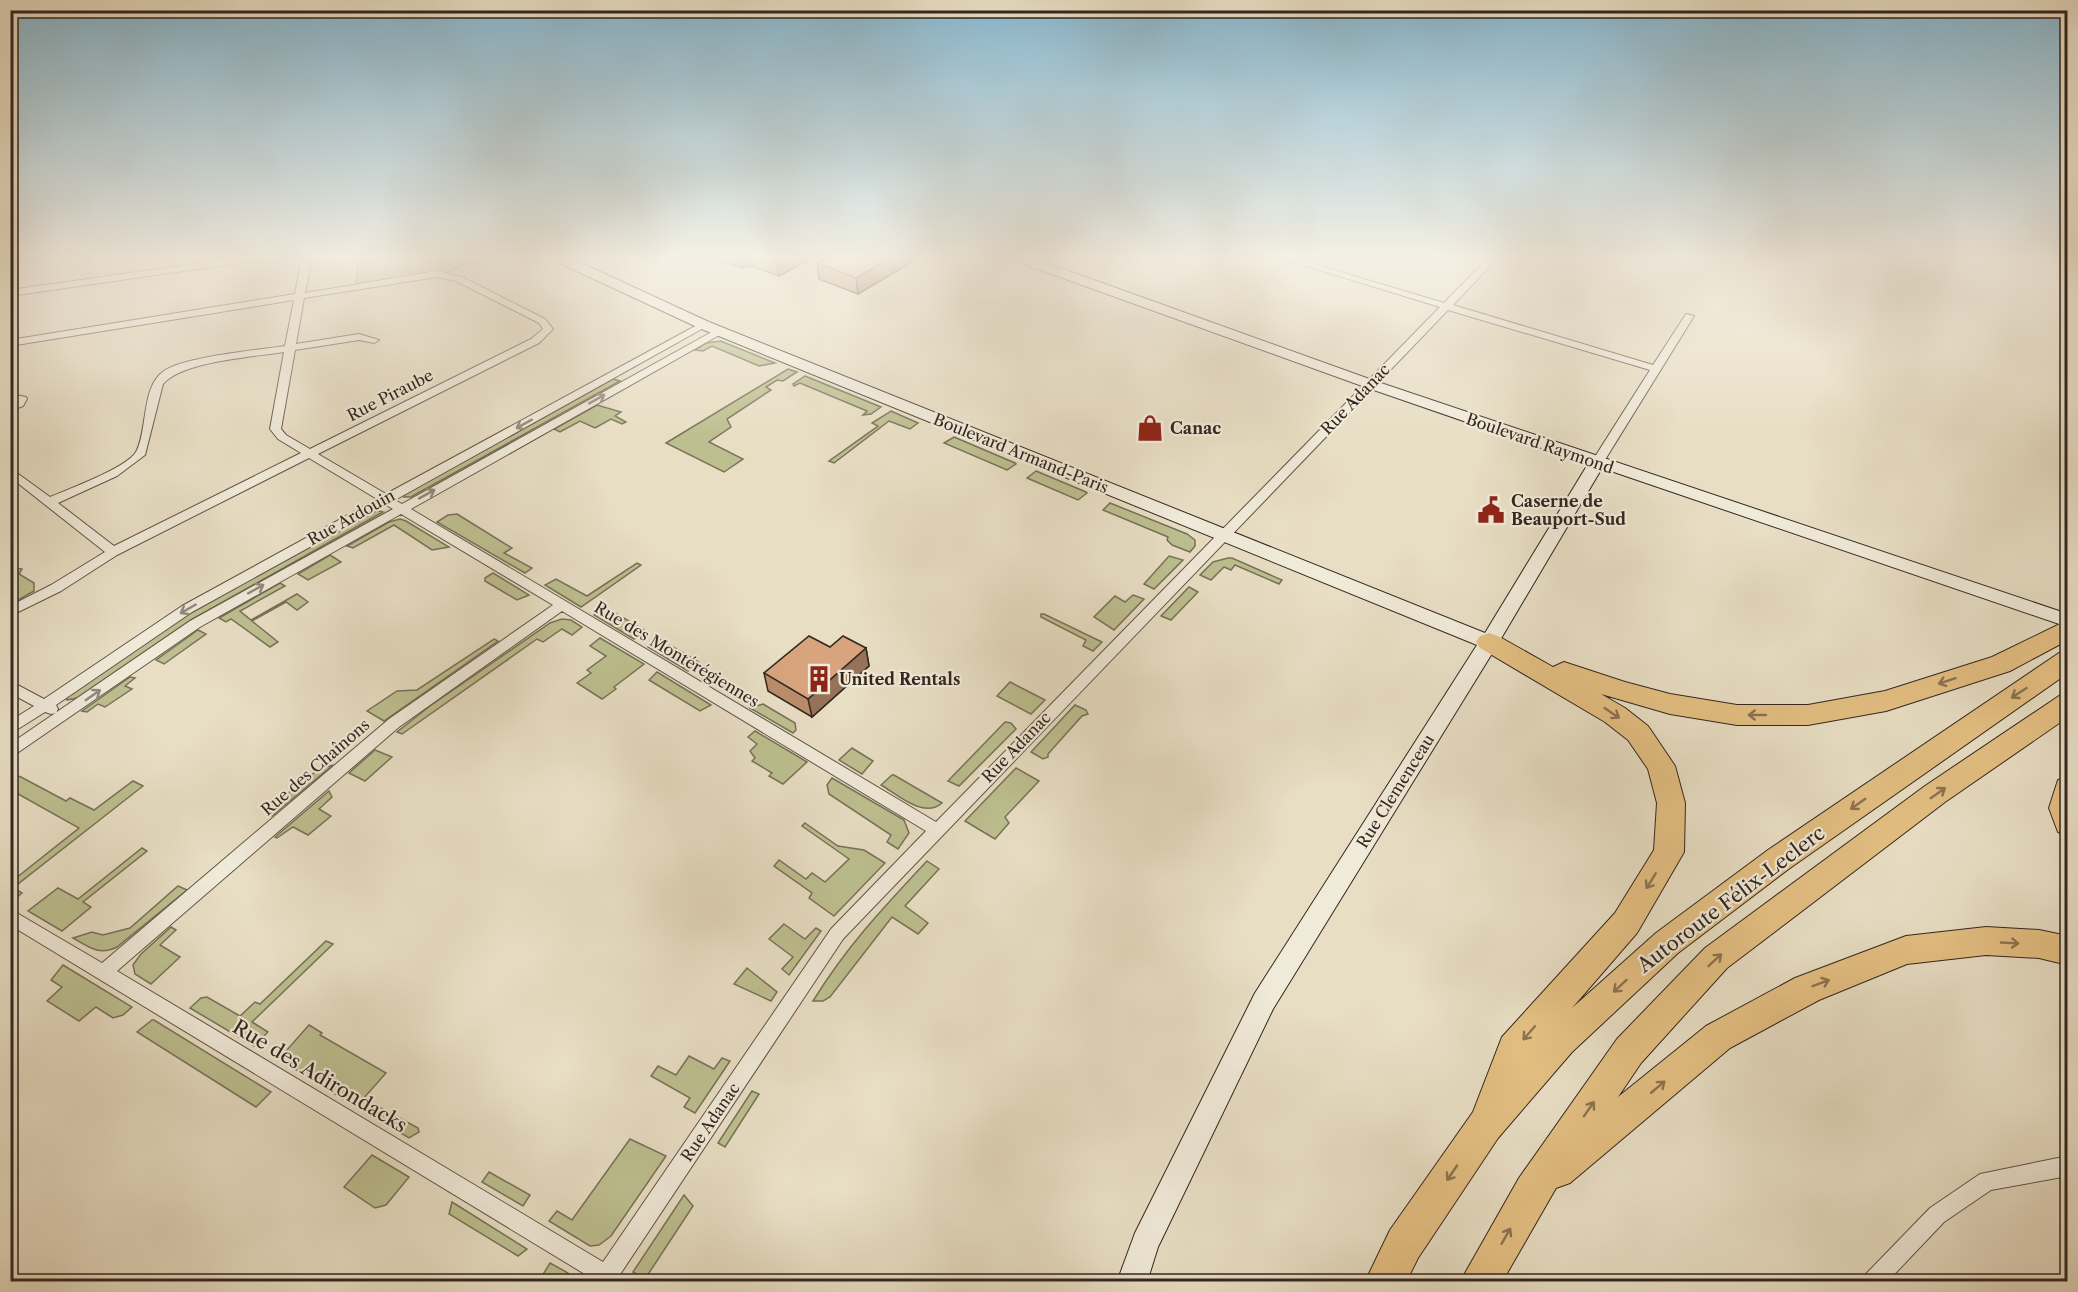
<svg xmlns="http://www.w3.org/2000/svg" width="2078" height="1292" font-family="'Libre Caslon Text',serif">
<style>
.green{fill:#bdbf90;stroke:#787258;stroke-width:1.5}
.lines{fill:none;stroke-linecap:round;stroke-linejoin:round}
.street-casing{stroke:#605448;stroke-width:2}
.secondary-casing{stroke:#33261f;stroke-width:2}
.highway-casing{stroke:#33261f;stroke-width:2}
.street{fill:#f0ead9;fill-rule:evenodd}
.secondary{fill:#f0ead9;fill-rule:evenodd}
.highway{fill:#e4bf82;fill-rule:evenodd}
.wall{fill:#b98d6c;stroke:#33261f;stroke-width:1.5}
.shaded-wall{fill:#967358;stroke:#33261f;stroke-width:1.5}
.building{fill:#d7a47e;stroke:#33261f;stroke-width:1.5}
.oneway{stroke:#92887c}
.oneway2{stroke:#8c7250}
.labels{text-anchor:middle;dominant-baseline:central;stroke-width:4.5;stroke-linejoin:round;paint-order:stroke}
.street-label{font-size:16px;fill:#33261f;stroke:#f0ead9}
.poi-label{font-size:16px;font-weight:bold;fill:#33261f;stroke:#f0ead9;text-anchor:start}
.near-street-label{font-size:20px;fill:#33261f;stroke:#f0ead9}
</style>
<rect width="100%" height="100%" fill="#e8dec4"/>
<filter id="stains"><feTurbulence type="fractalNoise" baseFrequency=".00333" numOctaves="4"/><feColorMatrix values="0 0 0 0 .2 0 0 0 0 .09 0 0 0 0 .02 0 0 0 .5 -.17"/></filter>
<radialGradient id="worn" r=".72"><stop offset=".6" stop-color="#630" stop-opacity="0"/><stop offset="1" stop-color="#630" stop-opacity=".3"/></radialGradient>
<g class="green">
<polygon points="359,256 489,256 442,274 356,286"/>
<polygon points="721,341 723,342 775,363 759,366 712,346 703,351 695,350 706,343"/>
<polygon points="788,369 797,372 783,381 777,380 766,387 771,390 727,419 731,427 709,442 743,459 724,472 666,443"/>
<polygon points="805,376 881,407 871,414 863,415 867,411 800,383 794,386 793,384"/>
<polygon points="613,379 620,381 411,497 404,497 405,494"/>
<polygon points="597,405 621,412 615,416 626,422 622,424 611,419 595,428 580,421 560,432 554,429"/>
<polygon points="891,411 918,423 910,429 889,421 834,463 829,461 878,426 872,423"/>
<polygon points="954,437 1015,463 1016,464 1007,470 944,443"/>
<polygon points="1036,471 1086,492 1087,493 1078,500 1027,478"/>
<polygon points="1110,503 1187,534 1195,540 1195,546 1190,552 1172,545 1167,540 1168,537 1103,510"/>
<polygon points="375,510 383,512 191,620 77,698 67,700 67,697 178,620"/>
<polygon points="457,514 512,548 504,553 532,568 525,573 437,522 448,515"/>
<polygon points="400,519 406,521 449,547 432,550 394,525 353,548 347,546 389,522"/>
<polygon points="330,555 341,562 308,580 298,574"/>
<polygon points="1169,556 1183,560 1154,589 1144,584"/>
<polygon points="1228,558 1232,558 1282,580 1279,584 1235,565 1231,570 1224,567 1211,580 1200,575 1213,562"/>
<polygon points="637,563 641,565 581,607 545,585 556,579 587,596"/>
<polygon points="11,567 22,569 19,574 34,583 34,591 11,604"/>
<polygon points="493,573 529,595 517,600 485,581 485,578"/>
<polygon points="280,583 285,586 240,611 251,620 297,594 308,602 297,610 286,602 252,621 278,642 270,647 231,619 226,622 219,618"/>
<polygon points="1189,587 1198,592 1171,620 1161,616"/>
<polygon points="1133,595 1144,599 1114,630 1094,617 1115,596 1125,602"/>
<polygon points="605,607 646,631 634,639 594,615"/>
<polygon points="1041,614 1044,614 1102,642 1093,651 1083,646 1086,640 1041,617"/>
<polygon points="562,619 571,620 582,627 572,635 562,629 543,642 537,639 402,734 397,732 430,706 550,623"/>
<polygon points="198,630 206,634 164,664 156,660"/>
<polygon points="600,638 644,664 614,687 616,689 602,699 577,683 591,673 587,670 606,656 590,646"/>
<polygon points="494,639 498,641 384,721 367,711 397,691 417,690"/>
<polygon points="659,639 699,662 688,671 648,647"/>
<polygon points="657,672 711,705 700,711 649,680"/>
<polygon points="130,677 135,678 125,686 132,689 105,707 98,704 87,712 82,711"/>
<polygon points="1010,682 1045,700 1031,714 997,696"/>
<polygon points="763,704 795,723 796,730 793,733 750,708"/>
<polygon points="1075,705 1086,710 1088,714 1082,716 1048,754 1048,757 1043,759 1031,752"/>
<polygon points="1005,722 1011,723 1016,729 959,786 948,781"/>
<polygon points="755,731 807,762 783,784 769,776 772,773 752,761 755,758 750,751 757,744 748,737"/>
<polygon points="852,748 873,761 862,774 839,760"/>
<polygon points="375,750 392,757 365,781 349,773"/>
<polygon points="333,765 272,816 267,814 268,809 319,769"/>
<polygon points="1016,768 1039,781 1005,817 1009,823 995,839 965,821"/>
<polygon points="10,774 21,777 66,801 70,798 94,810 133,781 143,786 13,888 22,893 12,902 11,882 79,828 11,790"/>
<path d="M892,775H894L942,803C924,819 898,795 881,785Z"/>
<polygon points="832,778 904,820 909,833 898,849 887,842 891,835 829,794 827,785"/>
<polygon points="329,791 332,797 319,809 331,816 308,835 293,827 277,838 275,837"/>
<polygon points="805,823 838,846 864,850 885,863 834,916 809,898 812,893 774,866 779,860 806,879 812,873 825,882 849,859 802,826"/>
<polygon points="142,848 147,851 83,902 91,907 62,931 28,911 58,888 78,899"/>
<path d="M927,861L939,869L905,906L928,923L918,934L892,917L830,997L823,1001H813C847,946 883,908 927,861Z"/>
<path d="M178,886L187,890L117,947C99,956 89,947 73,938L92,932L103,935L130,928Z"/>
<polygon points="784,924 805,939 816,928 821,931 789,975 782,969 793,957 769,939"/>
<polygon points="171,927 176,930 160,945 180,957 151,984 135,974 133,965 141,954"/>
<polygon points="326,941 333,944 252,1022 268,1032 254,1046 190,1008 201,998 207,997 240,1016 255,1002 260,1004"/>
<polygon points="63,965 132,1007 123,1015 113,1018 96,1007 79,1021 47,1001 62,987 51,980"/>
<polygon points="747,968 777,992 771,1001 734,984"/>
<polygon points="152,1020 154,1020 271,1092 256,1107 137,1032"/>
<polygon points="309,1025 322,1033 320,1035 386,1073 356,1107 279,1059"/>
<polygon points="689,1056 714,1069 722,1058 730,1061 695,1113 684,1107 690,1098 651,1076 658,1066 676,1075"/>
<polygon points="752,1091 759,1094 725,1147 718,1143"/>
<polygon points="377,1106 418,1128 419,1132 409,1138 367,1113"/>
<polygon points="630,1139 666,1156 611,1236 599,1245 590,1246 549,1221 557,1211 572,1220"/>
<polygon points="372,1155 409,1177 386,1205 375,1208 344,1187"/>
<polygon points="489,1172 530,1195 523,1206 482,1182"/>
<polygon points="684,1195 693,1206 645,1279 633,1272"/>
<polygon points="452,1202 527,1249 518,1256 449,1214"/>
<polygon points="550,1263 568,1273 572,1281 539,1281"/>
</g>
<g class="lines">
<defs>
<g id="street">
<polygon points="250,256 271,256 267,259 10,296 10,290"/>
<path d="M300,256H308L311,262L305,293L437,271L462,277L545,319L553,329L539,343L318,454L386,494L701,323L709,325L395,500L402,504L717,329H723V333L411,509L936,822L1440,307L1274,256H1287L1444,303L1487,259H1493V263L1453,305L1653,365L1686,314L1694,316L1603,463L1597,466L1591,463L1650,370L1448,310L843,939L615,1282H592L593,1279L10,925V909L102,963L389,719L553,605L401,514L200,627L10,758V744L190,621L393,509L386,505L192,612L56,705L58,709L56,713L51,714L45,712L10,734V721L34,706L10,693V681L44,699L182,606L377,499L309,458L117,555L61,591L10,616V606L51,585L105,552L10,477V468L50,497C69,489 126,468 136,452C148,430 141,386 164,371C184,357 258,350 285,346L294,300L10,346V340L295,294L301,262ZM437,277L456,281L539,323L543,329L531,339L310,449L286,435L281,429L295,350L359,340L374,343L379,340L359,334L296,344L304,298ZM284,352L270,429L278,439L301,453L114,546L58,503L117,476L145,455L163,384C183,361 253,357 284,352ZM562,611L926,831L831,929L603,1262L117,971L399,727Z"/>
<polygon points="10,394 26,397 27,399 23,406 10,411 10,404 15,401 10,400"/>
<polygon points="2068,1156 2068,1176 1991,1190 1944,1222 1887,1282 1862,1282 1865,1275 1930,1208 1980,1174"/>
</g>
<g id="secondary">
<polygon points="10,256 45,256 39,260 10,264"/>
<polygon points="550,256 566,256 709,322 1485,633 1588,464 1365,387 1010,259 1009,256 1027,256 1375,381 2068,614 2068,627 1602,468 1496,647 1273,1009 1158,1247 1147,1282 1117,1282 1135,1233 1255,993 1477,645 699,328 551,259"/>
</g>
<g id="highway">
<polygon points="2068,620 2068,640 2010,671 1886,711 1808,725 1737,725 1670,714 1601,694 1625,708 1648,726 1675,766 1685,803 1684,852 1637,933 1572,1008 1656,933 1768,850 2059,653 2068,651 2068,673 1790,868 1678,953 1572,1052 1498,1138 1418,1258 1406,1282 1365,1282 1390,1230 1473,1112 1502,1037 1615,913 1654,850 1657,803 1648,769 1628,740 1605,722 1480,648 1476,642 1480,636 1489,633 1498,636 1553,667 1564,662 1625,682 1670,694 1737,705 1808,705 1885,691 1992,657"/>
<polygon points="2068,693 2068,717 1945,802 1727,968 1641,1063 1618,1097 1706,1026 1795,978 1906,936 1986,927 2039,930 2068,936 2068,965 2039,958 1986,955 1907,964 1819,1000 1730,1048 1570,1183 1556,1188 1502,1282 1460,1282 1519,1178 1617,1039 1705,948 1925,786 2059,696"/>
<polygon points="2068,777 2068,836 2058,832 2049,808 2058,780"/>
</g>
</defs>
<use href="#street" class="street-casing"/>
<use href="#secondary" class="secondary-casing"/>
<use href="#highway" class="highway-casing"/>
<use href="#street" class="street"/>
<use href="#secondary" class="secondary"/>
<use href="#highway" class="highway"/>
</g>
<g class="wall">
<polygon points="712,256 816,256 779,276 749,265 742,268 713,257"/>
<polygon points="827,256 922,256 858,294 819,279 817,263 829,257"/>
<polygon points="830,647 866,648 869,666 812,717 768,691 764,673"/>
</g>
<g class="shaded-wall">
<polygon points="740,256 747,256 749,265 742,268"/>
<polygon points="784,256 816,256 779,276 776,260"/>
<polygon points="893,256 922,256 858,294 856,278"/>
<polygon points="866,648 869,666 812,717 808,699"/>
</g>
<g class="building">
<polygon points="765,256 784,256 776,260"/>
<polygon points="830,256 893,256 856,278 817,263"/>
<polygon points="809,636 830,647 843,636 866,648 808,699 764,673"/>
</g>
<defs><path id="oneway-shaft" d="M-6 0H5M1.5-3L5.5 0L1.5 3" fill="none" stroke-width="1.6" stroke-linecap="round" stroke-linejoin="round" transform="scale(1.5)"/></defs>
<g class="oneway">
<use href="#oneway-shaft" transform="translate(597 399) rotate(-29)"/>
<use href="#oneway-shaft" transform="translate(524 424) rotate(151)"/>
<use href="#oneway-shaft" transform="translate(427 494) rotate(-29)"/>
<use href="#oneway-shaft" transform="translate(256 589) rotate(-29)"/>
<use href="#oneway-shaft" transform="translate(188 609) rotate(150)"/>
<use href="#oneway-shaft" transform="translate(93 695) rotate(-35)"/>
</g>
<g class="oneway2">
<use href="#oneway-shaft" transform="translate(1947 681) rotate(162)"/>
<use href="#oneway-shaft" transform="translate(2019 693) rotate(147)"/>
<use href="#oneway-shaft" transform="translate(1612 713) rotate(34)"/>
<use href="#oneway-shaft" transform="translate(1757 715) rotate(-180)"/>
<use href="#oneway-shaft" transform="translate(1938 793) rotate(-35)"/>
<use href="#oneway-shaft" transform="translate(1858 804) rotate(145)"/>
<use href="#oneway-shaft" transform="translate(1651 881) rotate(122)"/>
<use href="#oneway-shaft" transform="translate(2010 943) rotate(3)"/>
<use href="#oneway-shaft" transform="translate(1715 960) rotate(-43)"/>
<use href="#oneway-shaft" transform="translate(1821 983) rotate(-21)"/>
<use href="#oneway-shaft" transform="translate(1620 986) rotate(137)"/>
<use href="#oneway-shaft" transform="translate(1529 1033) rotate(131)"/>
<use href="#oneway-shaft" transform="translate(1658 1087) rotate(-40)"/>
<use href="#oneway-shaft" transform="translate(1589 1109) rotate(-55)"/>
<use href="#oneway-shaft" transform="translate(1452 1173) rotate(124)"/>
<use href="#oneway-shaft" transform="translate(1506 1236) rotate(-60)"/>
</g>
<linearGradient id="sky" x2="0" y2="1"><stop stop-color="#88b8d0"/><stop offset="0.59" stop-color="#f5f0e4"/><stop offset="1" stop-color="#f5f0e4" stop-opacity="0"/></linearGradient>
<rect width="2078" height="437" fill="url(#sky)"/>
<defs>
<symbol id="shop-bare" viewBox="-9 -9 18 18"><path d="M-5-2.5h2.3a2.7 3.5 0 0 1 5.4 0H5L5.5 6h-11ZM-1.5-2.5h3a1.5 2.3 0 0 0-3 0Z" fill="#8f2418" stroke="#f0ead9" stroke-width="2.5" paint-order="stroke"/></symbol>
<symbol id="civic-bare" viewBox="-9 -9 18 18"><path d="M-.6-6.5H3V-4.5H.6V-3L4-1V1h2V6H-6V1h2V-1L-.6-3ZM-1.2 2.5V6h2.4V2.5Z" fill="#8f2418" stroke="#f0ead9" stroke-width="2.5" paint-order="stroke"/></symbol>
<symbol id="building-bare" viewBox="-9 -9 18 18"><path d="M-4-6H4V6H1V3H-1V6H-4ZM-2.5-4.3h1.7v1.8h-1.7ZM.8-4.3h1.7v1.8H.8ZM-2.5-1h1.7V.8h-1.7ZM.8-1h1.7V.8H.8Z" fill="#8f2418" stroke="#f0ead9" stroke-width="2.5" paint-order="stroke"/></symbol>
</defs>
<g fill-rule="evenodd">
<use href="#shop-bare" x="1131" y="409" width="38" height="38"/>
<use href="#civic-bare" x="1472" y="491" width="38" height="38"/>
<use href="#building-bare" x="800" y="660" width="38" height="38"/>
</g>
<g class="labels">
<g class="street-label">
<text transform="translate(390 395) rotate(-27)">Rue Piraube</text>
<text transform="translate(1355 399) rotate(-46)">Rue Adanac</text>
<text transform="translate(1540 443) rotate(19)">Boulevard Raymond</text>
<text transform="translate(1021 453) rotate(22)">Boulevard Armand-Paris</text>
<text transform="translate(351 517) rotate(-29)">Rue Ardouin</text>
<text transform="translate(677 654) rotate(31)">Rue des Montérégiennes</text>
<text transform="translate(1016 747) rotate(-46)">Rue Adanac</text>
<text transform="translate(315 767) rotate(-41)">Rue des Chaînons</text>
<text transform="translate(1395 791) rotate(-58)">Rue Clemenceau</text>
<text transform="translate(710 1122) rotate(-56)">Rue Adanac</text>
</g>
<g class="poi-label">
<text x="1170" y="428">Canac</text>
<text x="1511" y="501">Caserne de<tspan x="1511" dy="18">Beauport-Sud</tspan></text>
<text x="839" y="679">United Rentals</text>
</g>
<g class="near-street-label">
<text transform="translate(1731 899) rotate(-37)">Autoroute Félix-Leclerc</text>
<text transform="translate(320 1076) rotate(31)">Rue des Adirondacks</text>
</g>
</g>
<rect width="2078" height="1292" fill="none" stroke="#e8dec4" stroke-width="36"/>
<rect x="12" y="12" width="2054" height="1268" fill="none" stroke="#33261f" stroke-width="3"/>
<rect x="18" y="18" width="2042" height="1256" fill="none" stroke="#33261f" stroke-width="1.5"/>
<rect width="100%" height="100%" filter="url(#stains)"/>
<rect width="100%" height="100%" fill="url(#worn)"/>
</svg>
